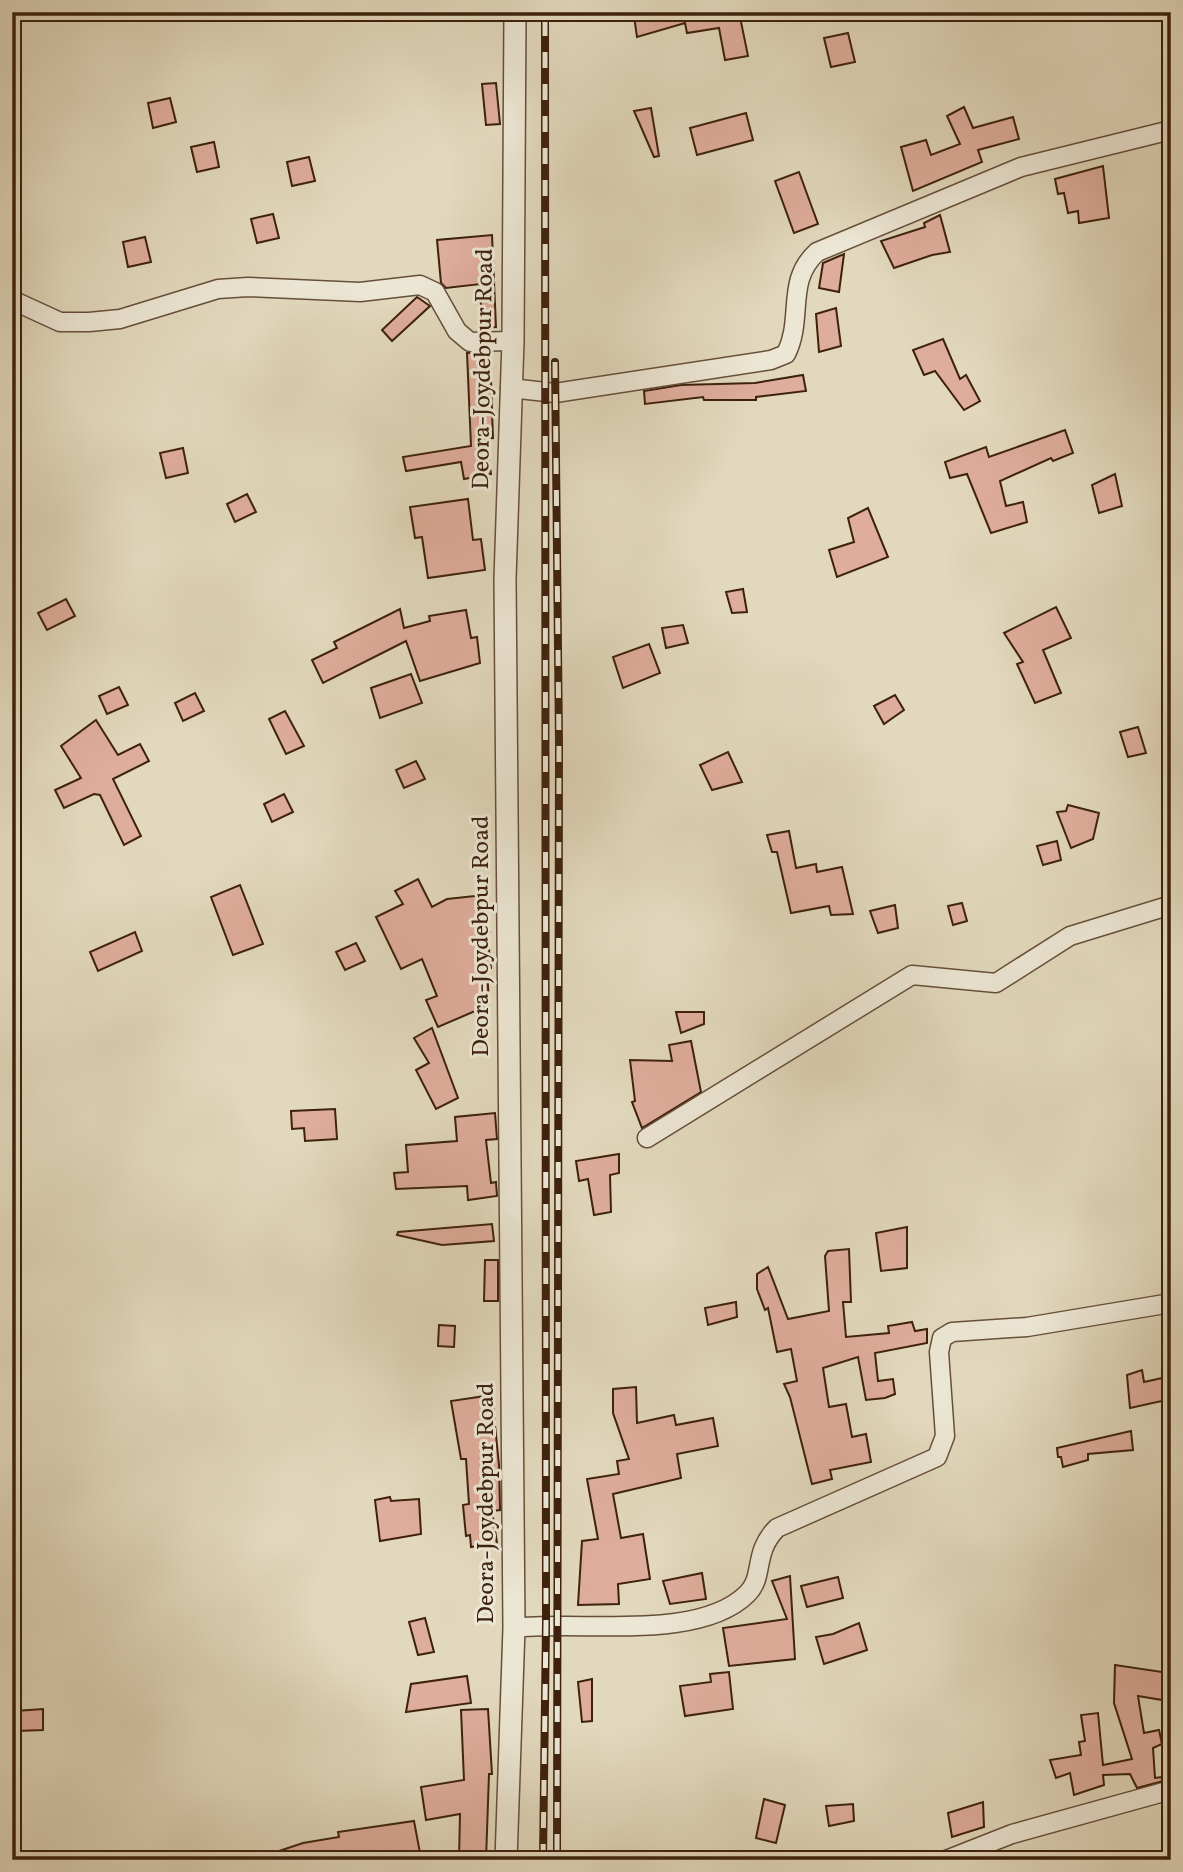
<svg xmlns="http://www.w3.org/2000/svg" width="1183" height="1872" font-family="Vollkorn,serif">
<rect width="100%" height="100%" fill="#e2d8bd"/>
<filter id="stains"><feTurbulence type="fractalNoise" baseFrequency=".00286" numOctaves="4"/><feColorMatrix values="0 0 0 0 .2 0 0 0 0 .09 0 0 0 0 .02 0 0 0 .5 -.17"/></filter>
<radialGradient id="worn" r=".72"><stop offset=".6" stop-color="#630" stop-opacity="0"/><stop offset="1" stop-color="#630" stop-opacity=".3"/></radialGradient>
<!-- building -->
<g fill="#dfad9c" stroke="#3d210d" stroke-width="2">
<path d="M664,12H739L748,56L725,60L719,28L687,33L685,23L637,37L634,16Z"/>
<path d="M848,33L855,62L831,67L824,38Z"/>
<path d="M496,83L500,124L486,125L482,84Z"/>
<path d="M170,98L176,122L153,128L148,103Z"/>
<path d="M964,107L973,128L1013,117L1019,139L978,150L982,162L913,191L901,147L926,140L931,155L960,144L947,116Z"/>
<path d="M651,108L659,156L654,157L634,111Z"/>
<path d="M746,113L753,140L697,155L690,128Z"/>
<path d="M214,142L219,167L197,172L191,147Z"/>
<path d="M309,157L315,181L292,186L287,162Z"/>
<path d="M1103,166L1109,218L1079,223L1078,211L1068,213L1064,193L1058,194L1055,179Z"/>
<path d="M799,172L818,224L794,233L775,181Z"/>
<path d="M273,214L279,238L257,243L251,219Z"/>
<path d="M940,215L950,252L932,255L894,268L881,241L925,227L924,223Z"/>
<path d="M492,235L496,327L482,328L480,284L446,288L441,283L437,240Z"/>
<path d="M145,237L151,262L128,267L123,242Z"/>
<path d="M844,254L839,292L819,288L823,263Z"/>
<path d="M417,297L430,306L392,341L382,330Z"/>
<path d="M836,308L841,346L819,352L816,314Z"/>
<path d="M943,339L960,379L966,375L980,401L964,410L935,371L924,375L913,350Z"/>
<path d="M467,353H490L493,438L485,439L491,474L464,479L461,462L406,471L403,457L471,446Z"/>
<path d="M803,375L806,391L756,397V400H704L703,397L645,404L644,391L681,385L755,383Z"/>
<path d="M1065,430L1073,453L1053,461L1051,458L1000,481L1006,506L1023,502L1027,522L991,533L967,474L950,478L945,462L986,447L989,457Z"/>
<path d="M183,448L188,473L166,478L160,453Z"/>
<path d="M1115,474L1122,506L1099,513L1092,485Z"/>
<path d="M247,494L256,512L235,522L227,504Z"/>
<path d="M468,499L473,540L481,539L485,570L428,578L422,537L415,538L410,507Z"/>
<path d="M868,508L888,557L837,577L829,550L854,542L848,518Z"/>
<path d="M743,589L747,612L732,613L726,592Z"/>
<path d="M66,599L75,616L47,630L38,613Z"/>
<path d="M1056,607L1071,638L1043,650L1061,693L1035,703L1017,664L1023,662L1004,633Z"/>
<path d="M400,609L404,628L430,621L429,616L466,610L471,638L477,637L480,663L420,681L406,641L323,683L312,660L337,648L334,642Z"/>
<path d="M683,625L688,643L666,648L662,628Z"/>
<path d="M649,644L660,673L623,688L613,657Z"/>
<path d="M411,674L422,703L380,718L371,688Z"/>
<path d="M119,687L128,705L107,714L99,696Z"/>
<path d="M195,693L204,711L183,721L175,703Z"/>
<path d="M895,695L904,710L884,724L874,706Z"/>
<path d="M285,711L304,746L286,754L269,719Z"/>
<path d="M96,720L118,755L140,744L149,761L113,779L141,836L124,845L100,795L94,794L64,808L55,790L81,778L61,746Z"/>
<path d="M1138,727L1146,753L1128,757L1120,732Z"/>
<path d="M728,752L742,782L712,790L700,765Z"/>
<path d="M416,761L425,779L404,788L396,770Z"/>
<path d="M284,794L293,812L272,822L264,804Z"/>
<path d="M1068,805L1099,813L1093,839L1071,848L1057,812L1066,811Z"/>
<path d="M789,831L796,868L816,864L817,872L842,867L853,914L831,915L829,906L791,913L777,852H772L767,835Z"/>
<path d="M1057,841L1061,860L1043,865L1037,846Z"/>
<path d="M418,879L432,907L447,899L484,895L486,922L490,932H487L491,968H487L489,1005L438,1027L426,1000L437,996L422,959L401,969L376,917L403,904L395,891Z"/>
<path d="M240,885L263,944L233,955L211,897Z"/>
<path d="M962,903L967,921L953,925L948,906Z"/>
<path d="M895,905L898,928L878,933L870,911Z"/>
<path d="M135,932L142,951L98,971L90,952Z"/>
<path d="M356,943L365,961L345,970L336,952Z"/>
<path d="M676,1012H704V1024L681,1033Z"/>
<path d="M432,1028L458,1098L436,1109L416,1070L429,1063L414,1038Z"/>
<path d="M691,1041L701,1092L642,1128L632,1102L635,1101L630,1060L672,1061L669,1045Z"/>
<path d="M335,1109L337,1139L305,1141L304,1128L292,1129L291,1111Z"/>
<path d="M495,1113L497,1139L486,1140L491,1183L496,1182L497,1196L468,1200L467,1186L396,1189L394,1173L408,1172L406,1145L457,1141L455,1117Z"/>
<path d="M619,1154V1173L610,1175L611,1212L594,1215L588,1179L579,1181L576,1161Z"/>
<path d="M492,1224L494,1241L442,1245L397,1235L398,1232Z"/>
<path d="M907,1227V1268L881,1271L876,1233Z"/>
<path d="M849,1249L851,1302H843L846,1337L889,1333L888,1326L912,1322L915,1331L927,1329V1343L875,1353L878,1381L893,1379L895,1394L885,1398L866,1400L858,1357L823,1368L829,1407L846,1404L852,1437L866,1434L871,1462L830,1470L832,1479L812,1484L790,1397L784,1384L797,1381L791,1349L777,1352L768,1308L765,1310L757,1289V1274L768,1267L788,1319L829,1311L825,1256L828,1251Z"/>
<path d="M485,1260H498V1301H484Z"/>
<path d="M736,1302L737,1317L708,1325L705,1308Z"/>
<path d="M439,1325L455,1326L454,1347L438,1346Z"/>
<path d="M1142,1370L1144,1382L1171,1376V1399L1130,1408L1127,1375Z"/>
<path d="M636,1387L637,1423L674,1415L676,1425L713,1418L718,1446L677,1454L681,1478L613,1494L621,1538L643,1534L650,1579L618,1584L619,1604L578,1605L582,1541L598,1539L587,1479L619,1474L617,1461L629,1459L613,1413V1389Z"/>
<path d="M492,1395L499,1465L500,1510L492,1511L497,1543L471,1547L470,1535L466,1536L463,1505L469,1504L466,1459H461L451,1401Z"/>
<path d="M1131,1431L1133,1450L1088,1454V1460L1063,1467L1061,1457H1058L1057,1448Z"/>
<path d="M390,1497L391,1501L419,1499L421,1534L380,1541L375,1500Z"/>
<path d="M702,1573L706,1599L670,1604L663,1581Z"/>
<path d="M790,1576L795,1659L729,1666L723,1628L787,1619L772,1581Z"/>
<path d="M838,1577L843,1598L807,1607L801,1586Z"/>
<path d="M425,1618L434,1652L418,1655L409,1622Z"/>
<path d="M859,1623L867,1650L824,1664L816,1637L833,1634Z"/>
<path d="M1115,1665L1169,1673L1168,1701L1138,1696L1144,1733L1159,1730L1162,1744L1153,1748L1155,1778L1171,1776V1779L1137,1788L1130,1774L1103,1775L1104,1785L1074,1795L1070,1773L1056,1778L1050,1760L1081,1755L1079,1742L1085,1741L1081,1715L1098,1713L1103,1765L1132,1759L1114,1703Z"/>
<path d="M729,1672L733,1709L685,1716L680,1686L711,1682L710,1674Z"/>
<path d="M467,1676L471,1703L406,1712L411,1684Z"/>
<path d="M592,1679V1721L582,1722L578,1682Z"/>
<path d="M43,1709V1730L15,1731V1711Z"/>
<path d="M488,1709L492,1774H489L486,1860H459L460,1814L426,1820L421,1787L464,1780L461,1710Z"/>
<path d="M764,1799L785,1805L776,1843L756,1838Z"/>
<path d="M983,1802L984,1827L952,1837L948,1813Z"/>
<path d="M853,1804L854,1821L829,1826L826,1806Z"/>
<path d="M414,1821L420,1853L369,1860H261V1857L303,1843L339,1837L338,1832Z"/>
</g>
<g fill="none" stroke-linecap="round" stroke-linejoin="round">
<!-- minor casing -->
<g stroke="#664f39" stroke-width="21">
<g id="minor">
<path d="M12,300L60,322H89L120,319L218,289L248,287L360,292L420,285L435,292L457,331L470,342L513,341"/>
<path d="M510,388L555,393L771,360L786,354C804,318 785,281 817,252L1021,167L1171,130"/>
<path d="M647,1138L912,975L996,983L1070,936L1171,905"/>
<path d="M514,1628C580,1620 698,1642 747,1594C765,1577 752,1553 777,1528L937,1457L945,1436L939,1352L942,1338L952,1332L1027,1327L1171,1303"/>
<path d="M946,1860L1012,1834L1171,1790"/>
</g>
</g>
<!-- tertiary casing -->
<g stroke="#664f39" stroke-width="24">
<path id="tertiary" d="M506,1860L514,1628L505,579L513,341L515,12"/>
</g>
<!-- minor -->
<use href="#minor" stroke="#ece6d4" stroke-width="18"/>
<!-- tertiary -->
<use href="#tertiary" stroke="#ece6d4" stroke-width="21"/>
<!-- rail casing -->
<g stroke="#3d210d" stroke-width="8">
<g id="rail">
<path d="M555,362L559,744L557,1860"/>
<path d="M543,1860L546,1624L545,12"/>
</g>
</g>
<!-- rail -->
<use href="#rail" stroke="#ece6d4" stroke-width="5" stroke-dasharray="16" stroke-linecap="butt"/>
</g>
<g text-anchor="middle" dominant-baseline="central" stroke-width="6" stroke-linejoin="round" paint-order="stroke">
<!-- street labels -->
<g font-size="24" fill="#3d210d" stroke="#ece6d4">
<text transform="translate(484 369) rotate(-89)">Deora-Joydebpur Road</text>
<text transform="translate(482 936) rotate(-90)">Deora-Joydebpur Road</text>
<text transform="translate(487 1503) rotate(-90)">Deora-Joydebpur Road</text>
</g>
</g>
<!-- margin -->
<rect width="1183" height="1872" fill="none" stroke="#e2d8bd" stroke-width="42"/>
<rect x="14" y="14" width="1155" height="1844" fill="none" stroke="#3d210d" stroke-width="3.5"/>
<rect x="21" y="21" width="1141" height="1830" fill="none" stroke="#3d210d" stroke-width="2"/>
<rect width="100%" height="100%" filter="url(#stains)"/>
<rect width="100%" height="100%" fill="url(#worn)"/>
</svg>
